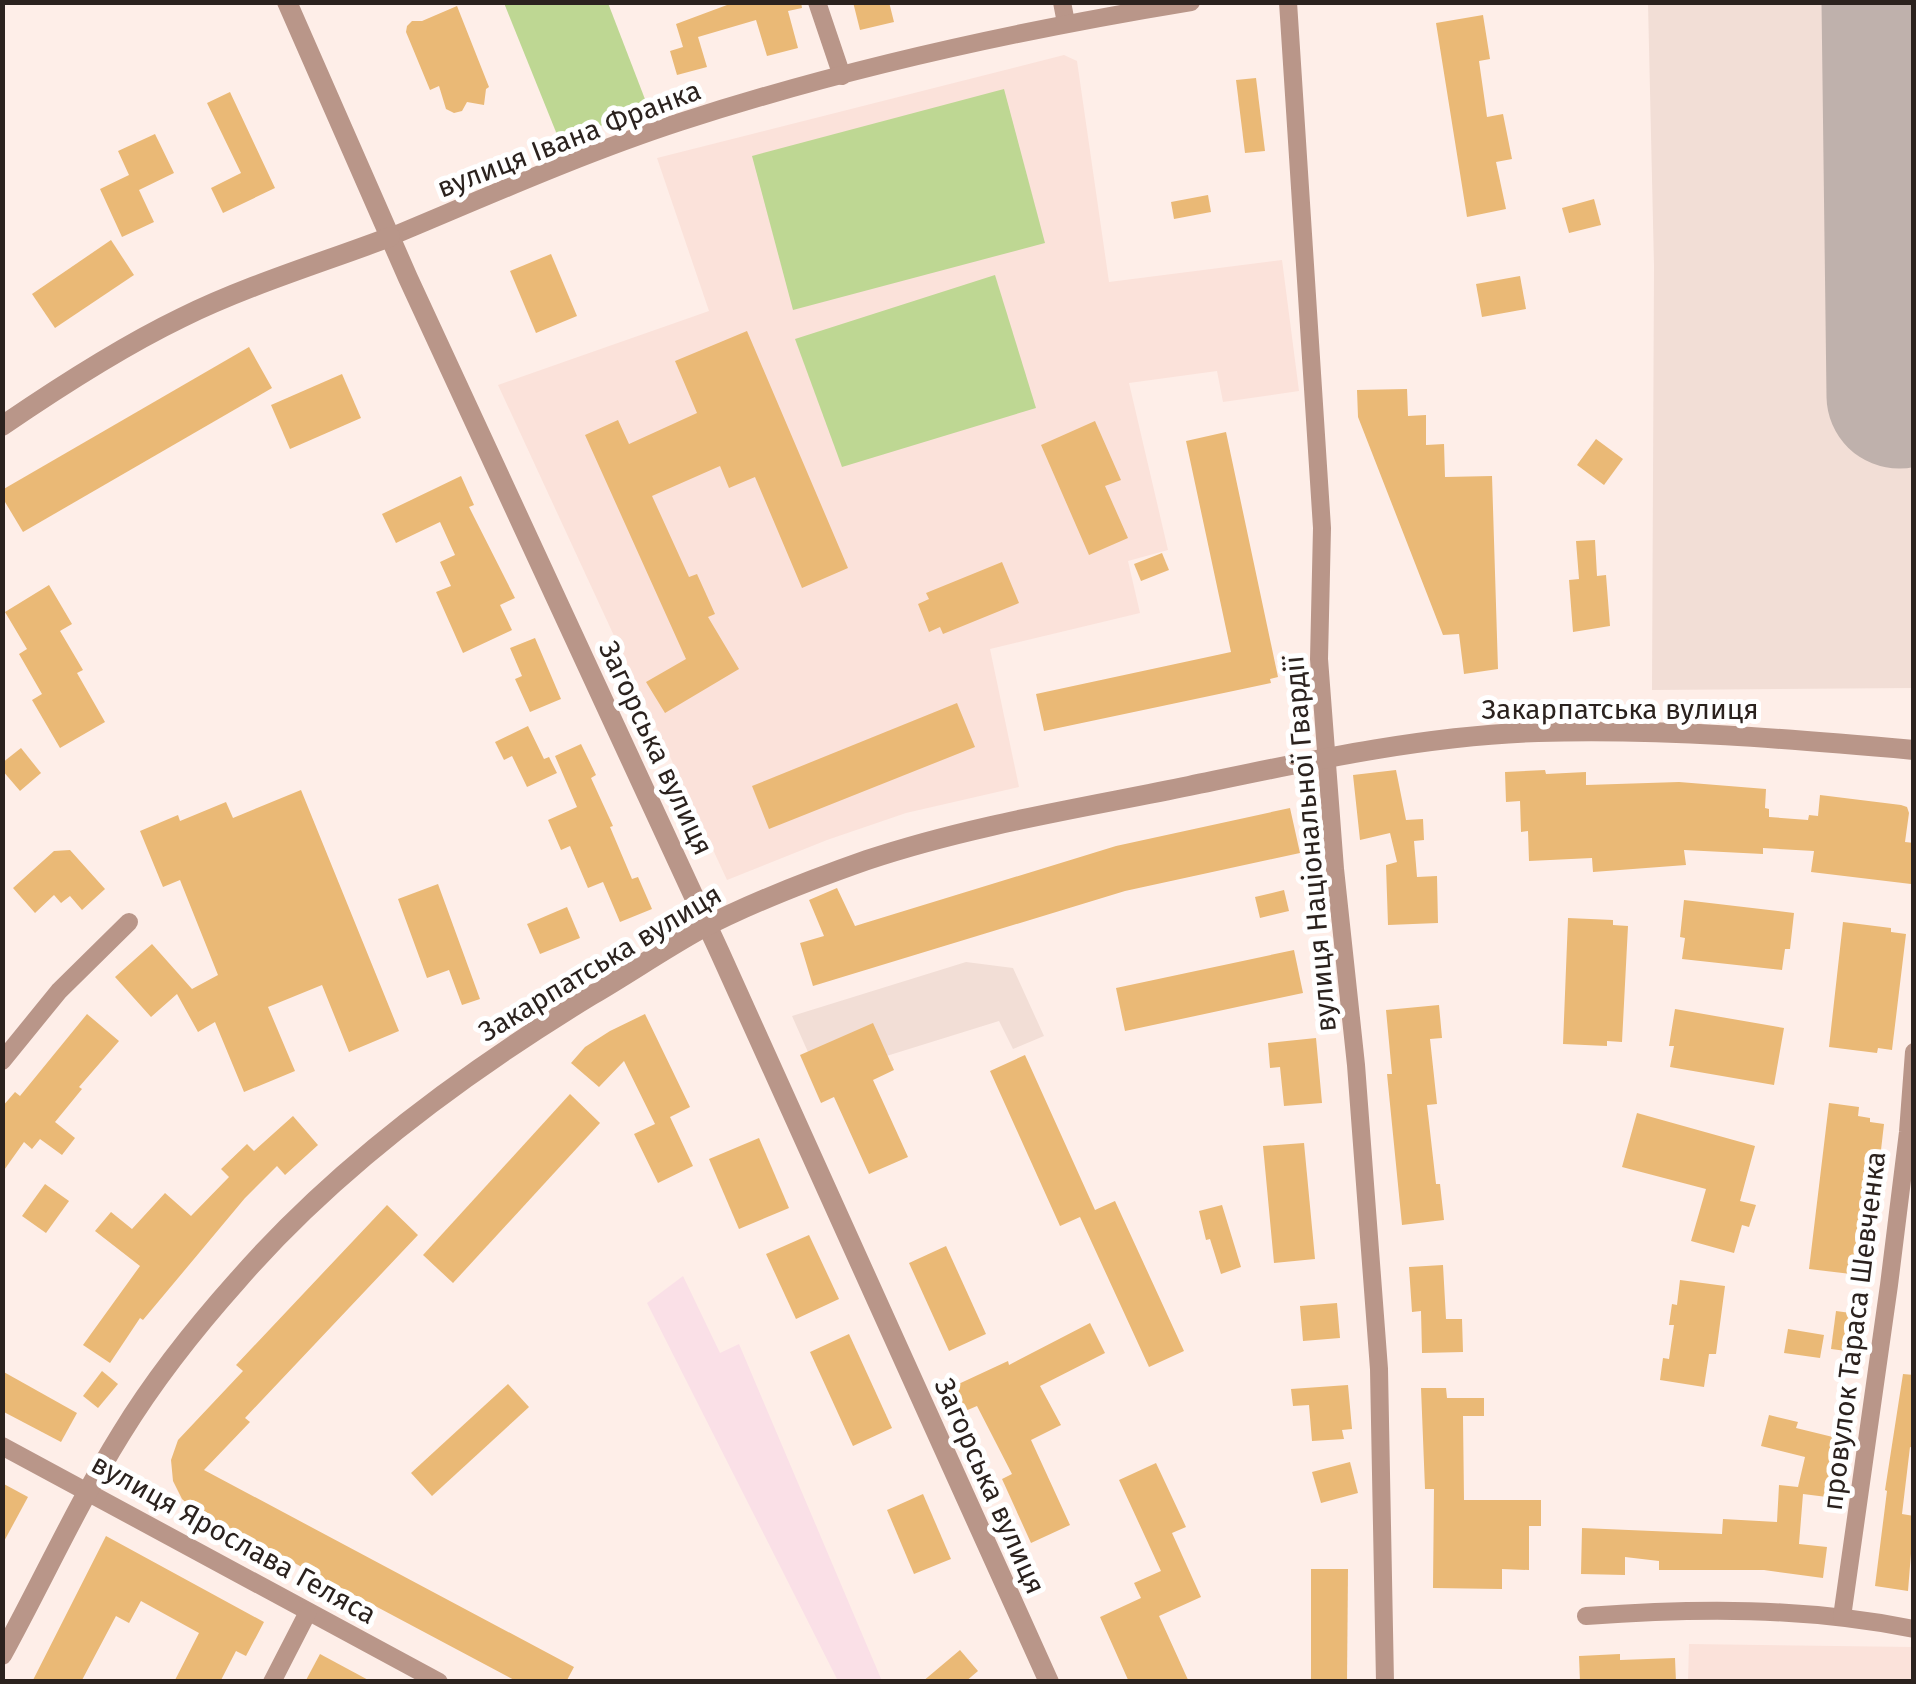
<svg xmlns="http://www.w3.org/2000/svg" width="1916" height="1684" font-family="'Fira Sans',sans-serif">
<rect width="100%" height="100%" fill="#feeee8"/>
<!-- built -->
<g fill="#f2ded6">
<path d="M1648,3H1913V688L1652,690L1654,266Z"/>
<path d="M966,962L1013,968L1044,1036L1013,1049L999,1021L819,1077L792,1016Z"/>
</g>
<!-- industrial -->
<path fill="#fae0e7" d="M683,1276L720,1353L739,1344L882,1681H838L647,1303Z"/>
<!-- education -->
<g fill="#fbe2da">
<path d="M1064,55L1077,61L1109,282L1282,260L1299,391L1223,402L1217,371L1129,383L1168,550L1128,561L1140,613L990,649L1019,787L906,813L827,840L727,880L498,385L709,311L657,158Z"/>
<path d="M1689,1644L1913,1647V1681H1688Z"/>
</g>
<!-- green -->
<g fill="#bed793">
<path d="M504,3H608L648,107L560,142Z"/>
<path d="M1004,89L1045,243L793,310L752,156Z"/>
<path d="M995,275L1036,408L842,467L795,339Z"/>
</g>
<g fill="none" stroke-linecap="round" stroke-linejoin="round">
<!-- runway -->
<path stroke="#bfb1ac" stroke-width="145" d="M1894,2L1899,396"/>
</g>
<!-- building -->
<g fill="#eab976">
<path d="M735,2H801L802,8L788,11L798,48L767,56L756,20L698,37L707,67L677,75L670,51L683,47L676,24Z"/>
<path d="M853,2H889L894,22L860,30Z"/>
<path d="M457,6L489,87L486,89L484,105L467,102L462,111L454,113L446,109L439,86L430,90L406,32L407,26L412,21H422Z"/>
<path d="M1483,15L1490,59L1479,61L1487,117L1503,114L1512,159L1496,162L1506,209L1467,217L1436,23Z"/>
<path d="M1256,78L1265,151L1245,153L1236,80Z"/>
<path d="M230,92L275,188L223,213L211,188L241,173L207,103Z"/>
<path d="M155,134L174,173L139,190L154,222L122,237L100,189L129,175L118,151Z"/>
<path d="M1208,195L1211,212L1174,219L1171,202Z"/>
<path d="M1594,199L1601,225L1569,233L1562,208Z"/>
<path d="M111,240L134,275L55,328L32,294Z"/>
<path d="M551,254L577,316L536,333L510,271Z"/>
<path d="M1520,276L1526,309L1482,317L1476,284Z"/>
<path d="M747,331L848,568L802,588L755,477L729,488L720,466L652,496L689,577L697,574L715,614L708,617L739,669L665,713L646,682L686,659L585,435L618,420L629,444L697,413L675,361Z"/>
<path d="M249,347L272,388L23,532L2,497V490Z"/>
<path d="M342,374L361,418L290,449L271,405Z"/>
<path d="M1407,389L1408,416L1426,415V445L1444,444L1445,477L1492,476L1498,669L1464,674L1459,634L1443,635L1358,417L1357,390Z"/>
<path d="M1095,421L1121,480L1105,486L1128,538L1089,555L1041,445Z"/>
<path d="M1226,432L1278,677L1270,679L1271,683L1044,731L1036,694L1231,652L1186,441Z"/>
<path d="M1596,439L1623,459L1604,485L1577,465Z"/>
<path d="M461,476L474,505L469,507L515,598L500,605L512,630L463,653L436,592L451,586L440,562L455,555L440,522L396,543L382,514Z"/>
<path d="M1595,540L1597,576L1606,575L1610,626L1573,632L1569,580L1579,579L1576,541Z"/>
<path d="M1162,553L1169,570L1141,581L1134,564Z"/>
<path d="M1002,562L1019,603L943,634L940,627L929,632L918,604L929,599L926,593Z"/>
<path d="M49,585L72,624L60,631L83,670L77,673L105,722L60,748L32,700L42,694L19,654L27,649L5,612Z"/>
<path d="M535,638L561,699L530,712L515,679L522,676L510,648Z"/>
<path d="M957,703L975,747L769,829L752,786Z"/>
<path d="M528,726L544,759L549,757L557,773L527,787L512,756L504,760L495,742Z"/>
<path d="M581,744L596,775L591,778L613,826L610,827L632,879L638,877L652,909L620,922L603,882L588,888L570,846L561,850L548,820L577,807L555,756Z"/>
<path d="M21,748L41,773L20,791L2,770V763Z"/>
<path d="M1396,770L1406,820L1423,819L1424,840L1414,841L1417,877L1437,876L1438,923L1388,925L1386,865L1397,862L1390,833L1360,840L1353,775Z"/>
<path d="M1545,770L1546,774L1586,772V785L1679,782L1766,789L1765,808L1769,809V817L1808,820L1809,815L1818,816L1820,795L1901,805L1907,807L1909,813L1905,842L1914,843L1911,884L1811,872L1814,851L1763,848V854L1684,850L1686,865L1593,872L1592,858L1529,861L1528,831L1521,832L1520,801L1506,802L1505,772Z"/>
<path d="M301,790L399,1031L349,1052L322,985L268,1007L295,1071L244,1092L215,1022L198,1032L177,994L151,1017L115,977L152,944L192,989L218,975L180,880L163,887L140,831L178,815L180,821L226,802L233,818Z"/>
<path d="M1290,808L1300,853L1125,891L813,986L800,943L824,936L809,900L837,888L855,926L1116,846Z"/>
<path d="M70,850L105,889L82,910L70,896L61,903L54,895L35,913L13,888L54,851Z"/>
<path d="M438,884L480,999L462,1005L449,970L427,978L398,899Z"/>
<path d="M1284,890L1289,911L1260,918L1255,897Z"/>
<path d="M1684,900L1794,913L1790,949H1785L1782,970L1682,959L1685,938L1680,937Z"/>
<path d="M567,907L580,938L540,954L527,924Z"/>
<path d="M1568,918L1613,920V925L1628,926L1622,1042L1607,1041V1046L1563,1044Z"/>
<path d="M1843,922L1891,928V932L1906,934L1892,1050L1878,1048L1877,1053L1829,1047Z"/>
<path d="M1294,950L1303,993L1125,1031L1116,988Z"/>
<path d="M1439,1005L1442,1038L1430,1039L1437,1104L1427,1105L1436,1184H1440L1444,1220L1402,1225L1387,1074H1392L1386,1010Z"/>
<path d="M1675,1009L1784,1028L1774,1085L1670,1067L1674,1046H1669Z"/>
<path d="M87,1014L119,1041L79,1087L82,1089L55,1122L75,1138L62,1155L40,1139L32,1149L24,1142L2,1173V1107L15,1092L20,1096Z"/>
<path d="M645,1014L690,1107L670,1117L693,1166L658,1183L634,1134L655,1124L624,1061L599,1087L571,1063L585,1047L610,1031Z"/>
<path d="M873,1023L894,1070L873,1080L908,1157L869,1174L834,1097L821,1103L800,1055Z"/>
<path d="M1316,1038L1322,1103L1284,1106L1280,1067L1270,1068L1268,1043Z"/>
<path d="M1025,1055L1095,1210L1115,1201L1184,1351L1149,1367L1080,1217L1060,1226L990,1071Z"/>
<path d="M570,1094L600,1123L453,1283L423,1255Z"/>
<path d="M1829,1103L1859,1107L1858,1116L1870,1118V1122L1884,1124L1867,1271L1852,1269L1851,1274L1809,1269Z"/>
<path d="M1637,1113L1755,1146L1740,1201L1756,1205L1749,1227L1742,1225L1734,1253L1691,1241L1706,1189L1622,1167Z"/>
<path d="M293,1116L318,1145L285,1175L277,1166L245,1198L143,1320L140,1318L110,1363L83,1345L140,1266L95,1231L111,1212L132,1229L165,1193L191,1216L229,1177L221,1169L247,1144L254,1151Z"/>
<path d="M759,1138L789,1208L739,1229L709,1159Z"/>
<path d="M1304,1143L1315,1259L1274,1263L1263,1146Z"/>
<path d="M45,1184L69,1201L46,1233L22,1216Z"/>
<path d="M387,1205L418,1235L245,1418L250,1422L204,1470L574,1667L566,1682H518L193,1509L182,1499L173,1481L171,1460L178,1440L243,1371L236,1365Z"/>
<path d="M1222,1205L1241,1267L1221,1274L1210,1239L1206,1240L1199,1211Z"/>
<path d="M809,1235L839,1299L796,1319L766,1254Z"/>
<path d="M946,1246L986,1334L949,1351L909,1263Z"/>
<path d="M1443,1265L1446,1319H1462L1463,1352L1422,1353L1421,1311L1412,1312L1409,1267Z"/>
<path d="M1680,1280L1725,1286L1716,1354H1709L1704,1387L1660,1380L1663,1358L1669,1359L1674,1325H1669L1672,1304L1677,1305Z"/>
<path d="M1337,1303L1340,1338L1303,1341L1300,1306Z"/>
<path d="M1836,1311L1858,1314L1854,1352L1831,1349Z"/>
<path d="M1090,1323L1105,1353L1040,1386L1061,1425L1031,1440L1070,1525L1031,1543L1002,1479L1012,1474L977,1406L963,1412L952,1387L1008,1361L1009,1365Z"/>
<path d="M1788,1329L1824,1335L1820,1358L1784,1353Z"/>
<path d="M849,1334L892,1428L853,1446L810,1352Z"/>
<path d="M2,1371L77,1413L61,1442L2,1411Z"/>
<path d="M102,1371L118,1384L98,1408L83,1396Z"/>
<path d="M1903,1374L1914,1375V1448L1910,1447L1902,1514L1914,1516L1908,1591L1875,1586L1887,1491L1885,1490Z"/>
<path d="M508,1384L529,1407L432,1496L411,1473Z"/>
<path d="M1348,1385L1352,1429L1342,1430L1344,1439L1312,1441L1309,1405L1293,1406L1291,1389Z"/>
<path d="M1421,1388H1446L1447,1398H1484V1416H1463L1464,1500H1541V1526H1529V1570L1502,1569V1589L1433,1588L1434,1489H1425Z"/>
<path d="M1769,1415L1798,1422L1796,1428L1841,1439L1827,1497L1803,1494L1799,1544L1827,1547L1823,1578L1764,1570H1659V1561L1625,1557V1575L1581,1574L1582,1528L1722,1534L1723,1519L1777,1522L1779,1485L1798,1487L1805,1457L1761,1446Z"/>
<path d="M1350,1462L1358,1493L1321,1503L1312,1472Z"/>
<path d="M1156,1463L1186,1527L1172,1533L1201,1597L1159,1616L1189,1682H1129L1100,1617L1141,1598L1134,1583L1161,1571L1119,1480Z"/>
<path d="M2,1483L28,1497L2,1545Z"/>
<path d="M923,1494L951,1559L914,1574L887,1510Z"/>
<path d="M106,1536L264,1622L246,1656L236,1651L220,1682H174L199,1633L141,1601L129,1623L116,1616L81,1682H32Z"/>
<path d="M1311,1569H1348L1347,1682H1311Z"/>
<path d="M960,1650L978,1671L965,1682H922Z"/>
<path d="M320,1654L372,1682H305Z"/>
<path d="M1620,1654V1660L1675,1658L1676,1682H1580L1579,1656Z"/>
</g>
<g fill="none" stroke-linecap="round" stroke-linejoin="round">
<!-- minor -->
<g stroke="#b99689" stroke-width="18">
<path d="M817,2L842,76"/>
<path d="M1062,2L1066,23"/>
<path d="M1288,2L1322,528L1319,659L1335,869L1356,1065L1379,1369L1385,1682"/>
<path d="M390,237C486,197 582,154 680,122C846,68 1020,30 1191,2"/>
<path d="M2,1061L59,991L129,922"/>
<path d="M2,1446L439,1682"/>
<path d="M1586,1616C1697,1608 1804,1607 1914,1629"/>
<path d="M1842,1617L1889,1285L1908,1132L1914,1052"/>
<path d="M272,1682L308,1612"/>
</g>
<!-- tertiary -->
<g stroke="#b99689" stroke-width="20">
<path d="M287,2L408,278L720,953L1049,1682"/>
<path d="M2,426C59,387 119,348 181,318C248,285 321,263 390,237"/>
<path d="M2,1655C42,1582 77,1505 121,1434C154,1380 196,1327 238,1280C337,1166 464,1073 592,995C628,974 663,950 699,930C752,902 810,880 867,860C972,825 1082,808 1189,786C1304,762 1420,736 1538,732C1663,728 1789,739 1914,750"/>
</g>
</g>
<g text-anchor="middle" dominant-baseline="central" stroke-width="10" stroke-linejoin="round" paint-order="stroke">
<!-- street labels -->
<g font-size="28" fill="#2b221e" stroke="#fff">
<text transform="translate(569 139) rotate(-21)">вулиця Івана Франка</text>
<text x="1620" y="709">Закарпатська вулиця</text>
<text transform="translate(656 748) rotate(65)">Загорська вулиця</text>
<text transform="translate(1310 844) rotate(-95)">вулиця Національної Гвардії</text>
<text transform="translate(600 963) rotate(-31)">Закарпатська вулиця</text>
<text transform="translate(1854 1331) rotate(-83)">провулок Тараса Шевченка</text>
<text transform="translate(990 1486) rotate(66)">Загорська вулиця</text>
<text transform="translate(234 1539) rotate(29)">вулиця Ярослава Геляса</text>
</g>
</g>
<!-- border -->
<rect width="1916" height="1684" fill="none" stroke="#2b221e" stroke-width="10"/>
</svg>
